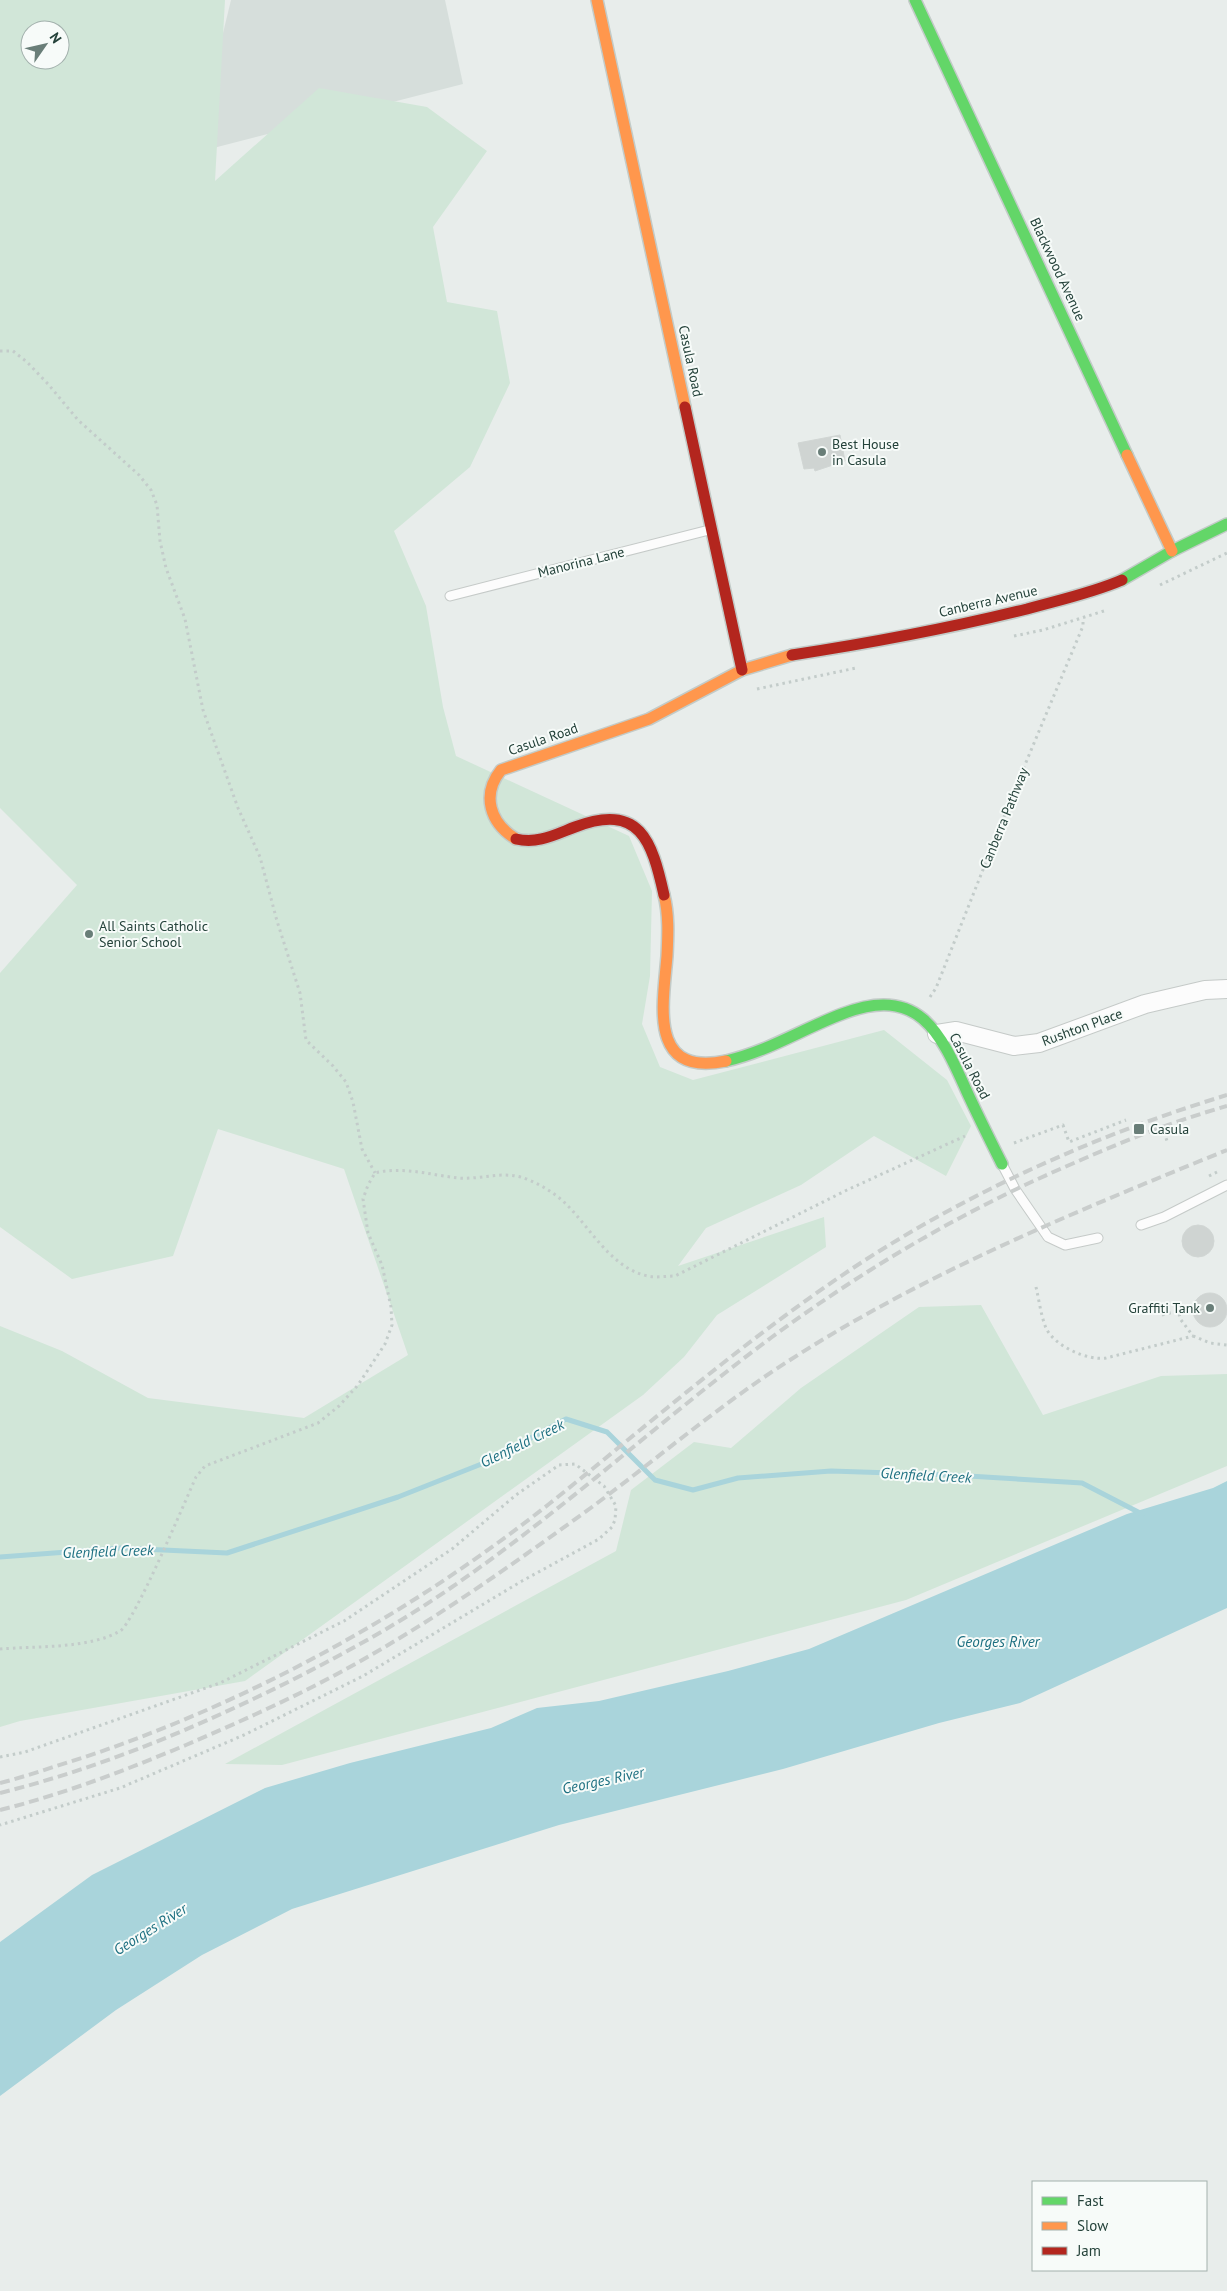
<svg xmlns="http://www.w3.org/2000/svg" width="1227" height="2291" font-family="'PT Sans',sans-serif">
<rect width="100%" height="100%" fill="#e8edeb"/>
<!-- built -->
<path fill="#d6dedb" d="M231,0H445L463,84L194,153Z"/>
<!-- green -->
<g fill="#d1e6d8" fill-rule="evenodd">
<path d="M0,0H225L215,181L319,88L427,107L487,151L433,227L447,302L497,311L510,383L470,467L394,531L426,606L443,707L456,756L629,836L652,891L650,976L642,1024L660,1067L693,1080L884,1030L947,1080L971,1126L946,1176L874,1136L801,1185L706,1228L678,1266L824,1217L826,1247L717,1315L684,1357L643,1395L245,1681L20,1721L0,1727V1326L62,1351L148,1398L304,1418L408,1355L344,1169L218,1129L173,1256L72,1279L0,1227V973L77,885L0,808ZM30,30H60V60H30Z"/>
<path d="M981,1305L1043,1415L1161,1376L1227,1374V1466L906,1600L282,1765L225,1764L616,1551L631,1490L694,1442L731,1448L801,1388L919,1307Z"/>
</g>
<!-- water -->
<path fill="#a9d4db" d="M1227,1481V1608L1020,1703L939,1723L783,1769L559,1825L292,1909L202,1955L116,2010L0,2096V1942L92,1875L265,1788L350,1763L491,1728L537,1708L599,1701L728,1671L809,1649L1127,1514L1213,1488Z"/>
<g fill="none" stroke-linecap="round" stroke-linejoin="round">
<!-- stream -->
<path stroke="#a9d4db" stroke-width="5" d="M0,1557L121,1548L227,1553L398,1497L484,1463L566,1419L607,1432L655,1480L693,1490L738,1478L831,1471L952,1475L1082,1483L1142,1514"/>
</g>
<!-- building -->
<g fill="#cfd4d2" stroke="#d1d6d4">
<path d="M840,435L845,461L815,471L814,468L804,469L798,443Z"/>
<circle cx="1198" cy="1241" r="16"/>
<circle cx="1210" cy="1310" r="17"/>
</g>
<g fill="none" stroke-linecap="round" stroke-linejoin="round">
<!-- lane casing -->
<g stroke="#c5cac8" stroke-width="11">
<g id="lane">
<path d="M450,596L709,530"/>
<path d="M1002,1164L1015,1189L1048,1237L1065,1245L1098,1238"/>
<path d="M1141,1225L1164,1217L1227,1185"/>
</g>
</g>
<!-- street casing -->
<g stroke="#c5cac8" stroke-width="20">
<path id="street" d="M937,1034L956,1031L1014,1046L1039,1043L1145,1004L1205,990L1227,989"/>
</g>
<!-- fast casing -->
<g stroke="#c3cbc8" stroke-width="14">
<g id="fast">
<path d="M915,0L1127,455"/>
<path d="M1122,580L1172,551L1227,524"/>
<path d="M726,1061C769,1051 802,1029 842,1014C918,984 940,1031 967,1092C978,1116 990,1140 1002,1164"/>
</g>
</g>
<!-- slow casing -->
<g stroke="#c3cbc8" stroke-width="14">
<g id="slow">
<path d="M597,0L685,407"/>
<path d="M1127,455L1172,551"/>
<path d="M516,839C490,823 481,795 501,770L649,719L742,670L792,655"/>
<path d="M664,895C669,915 668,935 667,956C663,1005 648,1077 726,1061"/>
</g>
</g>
<!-- jam casing -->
<g stroke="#c3cbc8" stroke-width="14">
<g id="jam">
<path d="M685,407L742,670"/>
<path d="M792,655C871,643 950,628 1027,609C1059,600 1092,593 1122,580"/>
<path d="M516,839C538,844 554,835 575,827C640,802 652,841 664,895"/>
</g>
</g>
<!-- path -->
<g stroke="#c3ccca" stroke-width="3" stroke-dasharray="2.5 4" stroke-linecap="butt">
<path d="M0,351H13L27,362L48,384L78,420L139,475L151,490L157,505L160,541L166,568L185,619L203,710L238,808L260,857L277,921L300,993L306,1040L333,1066L346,1082L353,1102L362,1149L375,1173"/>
<path d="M1160,585L1227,553"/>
<path d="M1014,636L1043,630L1107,610"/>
<path d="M757,689L856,668"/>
<path d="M930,997L936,988L1019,779L1083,626V618"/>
<path d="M1164,1132L1167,1141"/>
<path d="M1014,1143L1063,1125L1069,1142L1126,1120"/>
<path d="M1209,1176L1217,1172"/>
<path d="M1036,1287C1039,1300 1041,1316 1046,1328C1054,1346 1088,1361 1106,1358L1193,1336"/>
<path d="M1162,1315L1178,1311L1181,1320L1193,1336"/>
<path d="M1193,1336L1210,1343L1227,1345"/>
<path d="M0,1649C36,1646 89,1649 120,1631C134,1623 186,1499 196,1477L205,1466L318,1423L339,1406L358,1385L385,1344L392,1325L391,1307L382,1265L368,1233L363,1199L368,1185L375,1173C402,1166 431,1175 458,1178C483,1180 504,1169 529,1180C543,1186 556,1194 567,1205C591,1229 612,1269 648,1276C656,1278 666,1276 675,1276L847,1190L965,1136"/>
<path d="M0,1757L25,1752L220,1683L344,1621L452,1549L516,1495L559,1465L575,1464L604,1486L616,1506L615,1520L612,1527L599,1539L522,1581L363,1676L244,1735L120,1788L0,1825"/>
</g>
<!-- lane -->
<use href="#lane" stroke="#fcfcfc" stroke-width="9"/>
<!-- street -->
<use href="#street" stroke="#fcfcfc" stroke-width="18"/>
<!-- fast -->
<use href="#fast" stroke="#63d668" stroke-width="11"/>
<!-- slow -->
<use href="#slow" stroke="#ff974d" stroke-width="11"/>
<!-- jam -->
<use href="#jam" stroke="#b3261e" stroke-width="11"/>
<!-- rail -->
<g stroke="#c9cdcc" stroke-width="4" stroke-dasharray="10 5" stroke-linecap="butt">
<path d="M0,1783C28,1776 55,1766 82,1758C250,1702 410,1614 549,1504C649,1424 746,1339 853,1268C968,1192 1096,1135 1227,1095"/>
<path d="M0,1793C104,1767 203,1725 298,1677C351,1650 403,1621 452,1587C564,1510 663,1418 772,1337C866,1268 966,1209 1074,1163C1124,1141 1174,1121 1227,1106"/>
<path d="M0,1810C64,1794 126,1770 186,1745C244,1720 302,1694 357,1663C439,1617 516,1562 592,1507C658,1458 721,1404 790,1360C927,1272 1077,1211 1227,1150"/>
</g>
</g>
<!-- markers -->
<g fill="#697e78" stroke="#f7fbf9" stroke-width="2">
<circle cx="822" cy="452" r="5"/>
<circle cx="89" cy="934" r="5"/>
<rect x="1133" y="1123" width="12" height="12" rx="2.5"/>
<circle cx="1210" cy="1308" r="5"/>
</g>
<g text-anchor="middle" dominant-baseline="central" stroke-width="4" stroke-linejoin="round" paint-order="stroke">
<!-- street labels -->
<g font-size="14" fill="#24423a" stroke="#f7fbf9">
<text transform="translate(1058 269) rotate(65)">Blackwood Avenue</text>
<text transform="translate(691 361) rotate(78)">Casula Road</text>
<text transform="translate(581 562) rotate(-14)">Manorina Lane</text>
<text transform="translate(988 601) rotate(-13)">Canberra Avenue</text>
<text transform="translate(543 739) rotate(-19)">Casula Road</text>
<text transform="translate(1004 818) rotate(-68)">Canberra Pathway</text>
<text transform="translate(1082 1027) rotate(-20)">Rushton Place</text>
<text transform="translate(970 1066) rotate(63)">Casula Road</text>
</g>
<!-- poi labels -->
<g font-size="14" fill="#24423a" stroke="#f7fbf9" text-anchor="start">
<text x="832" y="444">Best House<tspan x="832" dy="16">in Casula</tspan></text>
<text x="99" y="926">All Saints Catholic<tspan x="99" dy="16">Senior School</tspan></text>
<text x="1150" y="1129">Casula</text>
<text x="1200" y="1308" text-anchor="end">Graffiti Tank</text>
</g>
<!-- water labels -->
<g font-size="15" font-style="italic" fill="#1c6f80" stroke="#f7fbf9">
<text transform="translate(522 1443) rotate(-26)">Glenfield Creek</text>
<text transform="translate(926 1475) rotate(3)">Glenfield Creek</text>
<text transform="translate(108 1551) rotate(-2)">Glenfield Creek</text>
<text x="998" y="1641">Georges River</text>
<text transform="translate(603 1780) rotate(-12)">Georges River</text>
<text transform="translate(150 1929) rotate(-32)">Georges River</text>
</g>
</g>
<!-- legend -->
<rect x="1032" y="2181" width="175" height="90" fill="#f7fbf9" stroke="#a3b1ad"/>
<rect x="1042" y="2197" width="25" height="8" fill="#63d668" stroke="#a3b1ad"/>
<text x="1077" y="2206" font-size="15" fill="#24423a">Fast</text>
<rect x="1042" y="2222" width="25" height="8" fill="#ff974d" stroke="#a3b1ad"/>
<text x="1077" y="2231" font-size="15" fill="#24423a">Slow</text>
<rect x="1042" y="2247" width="25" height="8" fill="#b3261e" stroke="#a3b1ad"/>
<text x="1077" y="2256" font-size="15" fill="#24423a">Jam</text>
<!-- north arrow -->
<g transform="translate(45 45) rotate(56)"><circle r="24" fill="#f7fbf9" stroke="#a3b1ad"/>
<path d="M0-4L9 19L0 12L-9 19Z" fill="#697e78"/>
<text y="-8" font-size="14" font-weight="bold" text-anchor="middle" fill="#24423a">N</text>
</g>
</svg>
